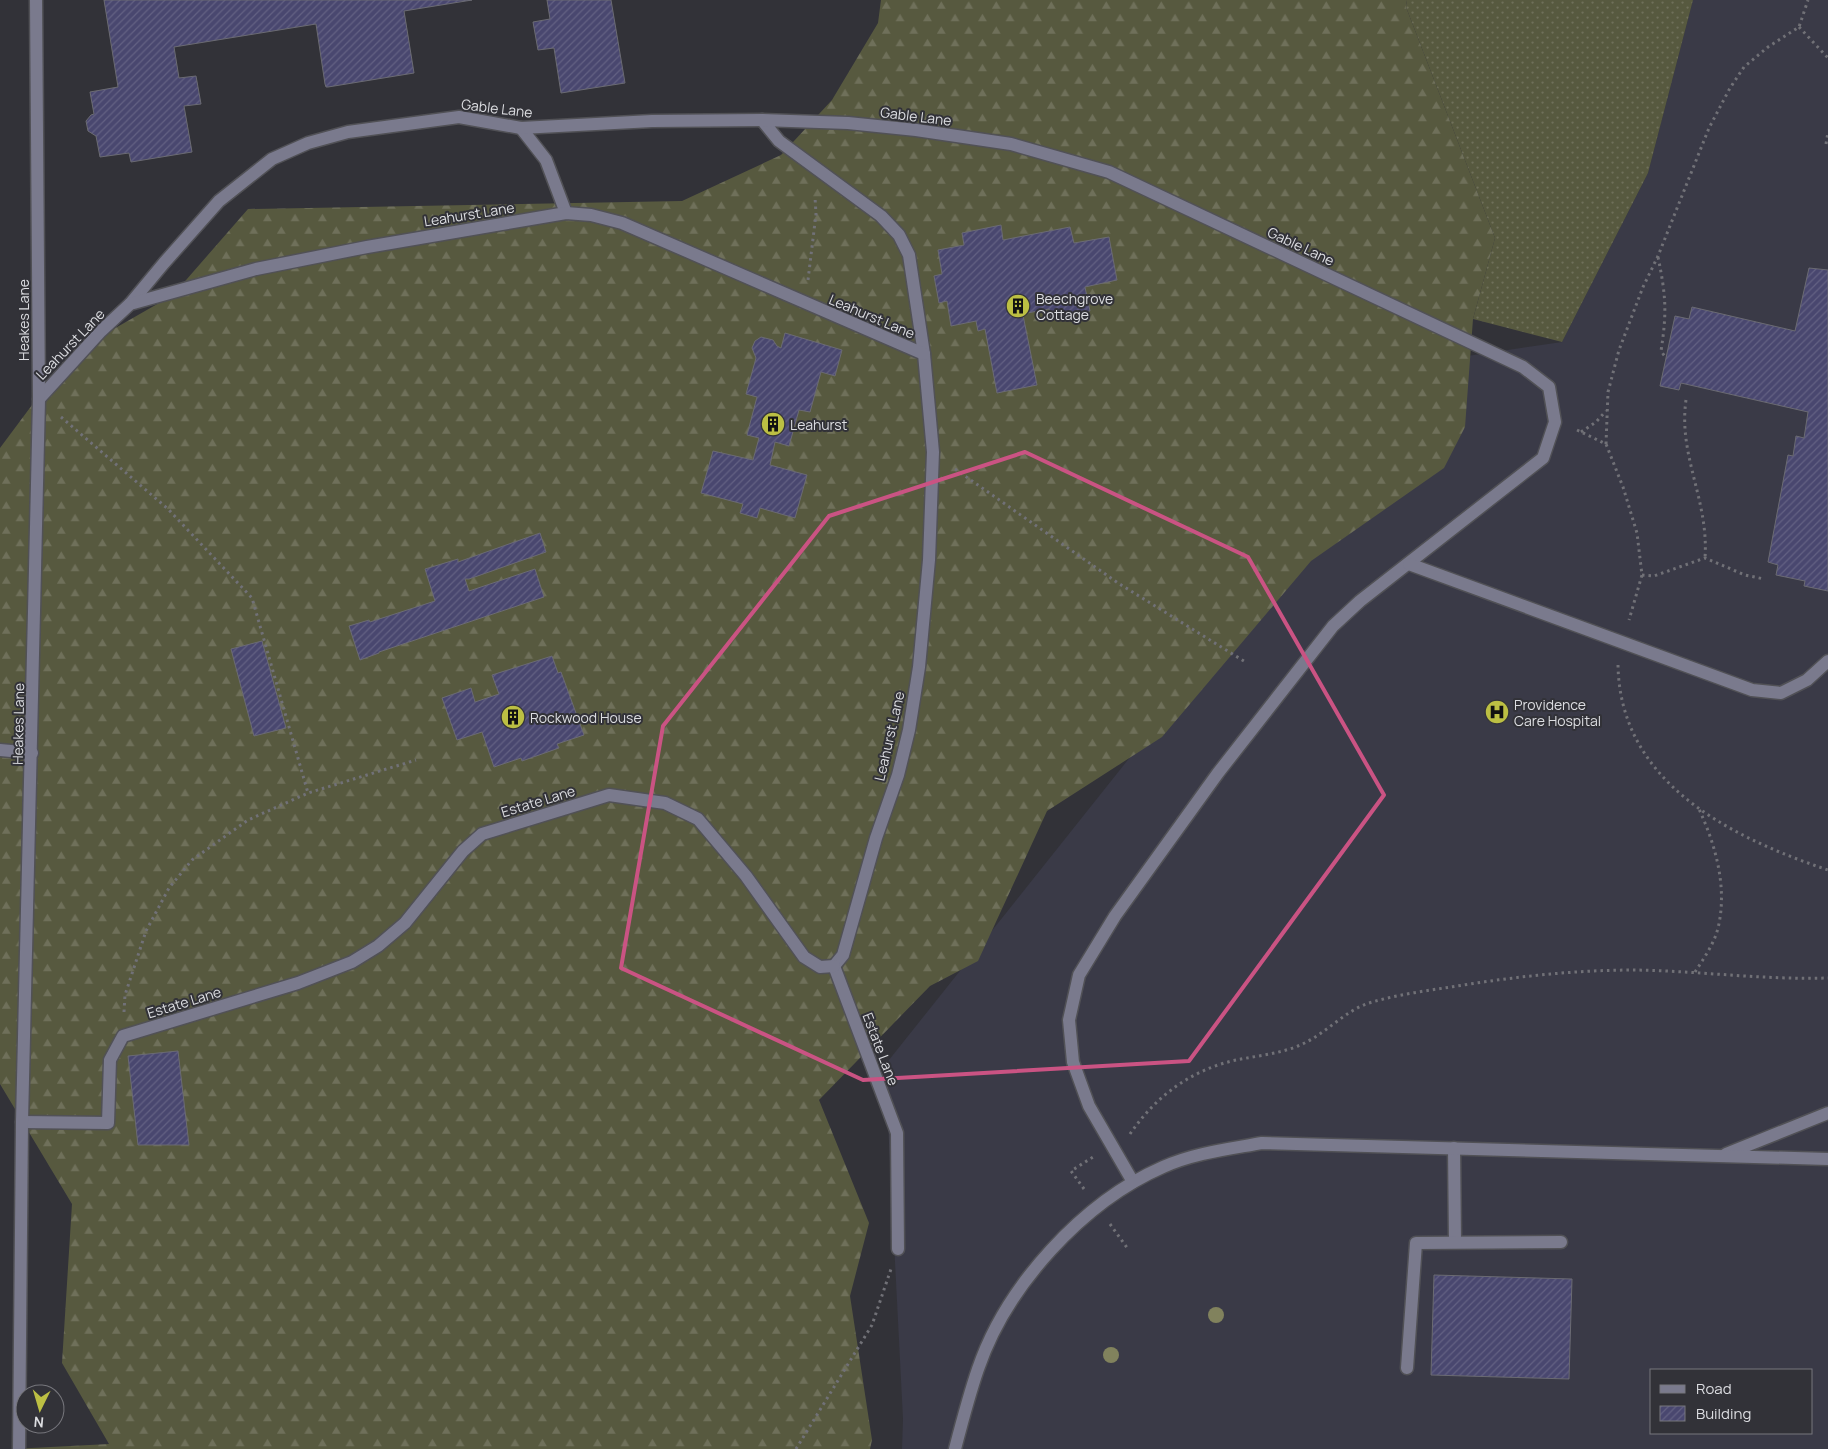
<svg xmlns="http://www.w3.org/2000/svg" width="1828" height="1449" font-family="Manrope,sans-serif">
<defs>
<pattern id="grass-dots" width="8" height="8" patternUnits="userSpaceOnUse" patternTransform="scale(1.25)"><rect width="8" height="8" fill="#57593f"/><path d="M2 2h.1M6 6h.1" fill="none" stroke="#6f705a" stroke-width="1.8" stroke-linecap="round"/></pattern>
<pattern id="forest-firs" width="22" height="20" patternUnits="userSpaceOnUse" patternTransform="scale(1.25)"><rect width="22" height="20" fill="#57593f"/><path d="M5 1l3.5 6h-7zM16 11l3.5 6h-7z" fill="#6f705a"/></pattern>
<pattern id="building-hatch" width="6" height="6" patternUnits="userSpaceOnUse" patternTransform="scale(1.25)"><rect width="6" height="6" fill="#49476f"/><path d="M-1 1l2-2M0 6l6-6M5 7l2-2" fill="none" stroke="#636183"/></pattern>
</defs>
<rect width="100%" height="100%" fill="#323238"/>
<!-- built -->
<path fill="#3a3a47" fill-rule="evenodd" d="M1693,0H1828V1449H902L903,1419L885,1065L1447,359L1562,342L1648,173ZM1652,1370H1812V1433H1652Z"/>
<!-- grass -->
<path fill="url(#grass-dots)" d="M1407,0H1693L1648,173L1562,342L1473,319L1495,238L1406,7Z"/>
<!-- forest -->
<path fill="url(#forest-firs)" d="M881,0H1407L1406,7L1495,238L1473,319L1465,427L1444,468L1311,561L1162,737L1047,811L978,961L930,986L819,1100L869,1223L850,1296L872,1440L870,1449H12L109,1444L62,1363L72,1204L0,1084V448L70,354L173,295L248,209L682,201L781,155L832,100L878,23Z"/>
<!-- building -->
<g fill="url(#building-hatch)" stroke="#6b6b73">
<path d="M104,0H472L404,11L414,73L328,87H326L325,84L316,24L174,47L179,78L196,76L201,104L184,106L192,152L131,162L129,153L100,157L96,136L88,131L86,121L91,115L94,114L90,92L118,87Z"/>
<path d="M547,0H611L625,83L561,93L554,48L538,50L533,22L550,19Z"/>
<path d="M1001,225L1003,240L1070,227L1074,243L1109,237L1117,280L1085,287L1090,311L1051,319L1049,309L1016,315H1023L1037,385L997,393L985,329L978,331L976,321L951,326L947,301L939,303L934,276L942,274L938,250L964,245L962,233Z"/>
<path d="M1809,268L1828,270V591L1804,586L1805,581L1776,575L1778,565L1768,562L1788,455L1793,456L1796,436L1804,438L1808,412L1681,383L1679,390L1660,386L1675,316L1689,319L1692,307L1795,331Z"/>
<path d="M785,333L842,350L835,376L821,372L810,412L799,410L789,446L775,442L770,465L807,475L795,518L760,508L757,518L740,513L743,504L701,493L713,451L753,460L759,438L747,435L757,397L746,394L756,358L752,348L755,341L761,337L773,340L777,346L781,348Z"/>
<path d="M540,533L546,552L469,579H465L469,591L535,569L544,597L379,652V653L360,660L349,626L369,620L370,622L435,601L425,569L458,559V562Z"/>
<path d="M262,641L286,728L254,736L231,649Z"/>
<path d="M552,656L558,673L561,672L584,735L557,744L559,748L522,761L521,758L494,767L482,732L457,740L442,698L471,688L475,702L499,694L492,675Z"/>
<path d="M178,1051L189,1145H138L128,1056Z"/>
<path d="M1434,1275L1572,1279L1569,1379L1431,1375Z"/>
</g>
<g fill="none" stroke-linecap="round" stroke-linejoin="round">
<!-- minor casing -->
<g stroke="#515156" stroke-width="15">
<g id="minor">
<path d="M762,120L779,141L881,216L899,235L909,255L924,354L933,452L929,560L919,667L909,730L898,775L876,838L843,955L834,966"/>
<path d="M521,128L546,160L566,213"/>
<path d="M130,304L164,263L219,201L272,159L308,143L348,132L459,117L521,128L652,121L762,120L848,123L916,130L1011,144L1109,172L1523,367L1549,387L1555,422L1543,458L1360,601L1333,626L1218,773L1115,916L1079,975L1069,1020L1073,1062L1089,1106L1133,1182"/>
<path d="M39,399L101,331L130,304L256,269L367,247L566,213L591,215L622,223L924,354"/>
<path d="M1409,564L1752,690L1781,693L1807,680L1828,661"/>
<path d="M0,750L32,753"/>
<path d="M834,966L897,1133L898,1249"/>
<path d="M22,1122L108,1123L110,1060L123,1036L298,983L352,962L378,946L405,923L463,851L482,834L609,795L665,803L698,819L746,876L804,957L820,967L834,966"/>
<path d="M1454,1148L1455,1242"/>
<path d="M1726,1154L1828,1113"/>
<path d="M1407,1368L1416,1243L1561,1242"/>
<path d="M19,1449L22,1122L39,399L36,0"/>
<path d="M955,1449C962,1422 969,1395 978,1369C1006,1286 1083,1202 1163,1167C1194,1153 1229,1149 1262,1143L1828,1159"/>
</g>
</g>
<!-- path -->
<g stroke="#717177" stroke-width="3" stroke-dasharray="2.5 4" stroke-linecap="butt">
<path d="M1799,27L1828,58"/>
<path d="M1826,144L1828,132"/>
<path d="M1658,257C1666,296 1667,312 1661,351L1666,358"/>
<path d="M808,280L816,214L815,197"/>
<path d="M1686,400C1678,456 1709,500 1705,558"/>
<path d="M61,417L168,509L252,598L308,793"/>
<path d="M1577,430L1606,444L1623,487L1637,533L1642,575L1629,620"/>
<path d="M1581,432L1596,422L1606,411"/>
<path d="M1606,444L1608,392L1619,350L1643,287L1658,256L1709,128L1730,88L1744,67L1768,47L1799,27L1808,0"/>
<path d="M955,469L1118,583L1247,663"/>
<path d="M1642,575L1654,576L1705,558L1745,575L1764,579"/>
<path d="M1618,665C1620,783 1730,837 1828,870"/>
<path d="M1695,972C1704,958 1714,944 1718,928C1728,887 1715,843 1698,807"/>
<path d="M124,1012L125,995L146,931L169,888L192,860L248,820L308,793L416,760"/>
<path d="M1130,1134C1156,1096 1191,1070 1236,1060C1256,1056 1278,1054 1298,1046C1325,1035 1344,1011 1369,1003C1395,995 1424,991 1451,987C1512,977 1573,970 1635,970C1699,971 1764,980 1828,978"/>
<path d="M1084,1189L1071,1171L1093,1157"/>
<path d="M1110,1224L1128,1249"/>
<path d="M796,1449L872,1325L891,1269"/>
</g>
<!-- minor -->
<use href="#minor" stroke="#7a7a8d" stroke-width="12"/>
</g>
<!-- trees -->
<g fill="#81825d">
<circle cx="1216" cy="1315" r="8"/>
<circle cx="1111" cy="1355" r="8"/>
</g>
<!-- marked area -->
<path fill="none" stroke="#ca5383" stroke-width="4" stroke-linejoin="round" d="M1025,452L1248,557L1384,795L1189,1061L863,1080L621,968L663,726L829,516Z"/>
<!-- icons -->
<defs>
<g id="building-disc" transform="scale(1.25)"><circle r="9.5" fill="#bcbf43" stroke="#323238"/><path d="M-4-6H4V6H1V3H-1V6H-4ZM-2.5-4.3h1.7v1.8h-1.7ZM.8-4.3h1.7v1.8H.8ZM-2.5-1h1.7V.8h-1.7ZM.8-1h1.7V.8H.8Z" fill="#111"/></g>
<g id="hospital-disc" transform="scale(1.25)"><circle r="9.5" fill="#bcbf43" stroke="#323238"/><path d="M-5-5h3v3.5h4V-5h3V5h-3V1.5h-4V5h-3Z" fill="#111"/></g>
</defs>
<g fill-rule="evenodd">
<use href="#building-disc" x="1018" y="306"/>
<use href="#building-disc" x="773" y="424"/>
<use href="#hospital-disc" x="1497" y="712"/>
<use href="#building-disc" x="513" y="717"/>
</g>
<g text-anchor="middle" dominant-baseline="central" stroke-width="4" stroke-linejoin="round" paint-order="stroke">
<!-- street labels -->
<g font-size="14" fill="#dcdde1" stroke="#323238">
<text transform="translate(497 108) rotate(7)">Gable Lane</text>
<text transform="translate(916 116) rotate(7)">Gable Lane</text>
<text transform="translate(469 214) rotate(-9)">Leahurst Lane</text>
<text transform="translate(1301 246) rotate(25)">Gable Lane</text>
<text transform="translate(872 316) rotate(23)">Leahurst Lane</text>
<text transform="translate(23 320) rotate(-90)">Heakes Lane</text>
<text transform="translate(70 344) rotate(-46)">Leahurst Lane</text>
<text transform="translate(18 724) rotate(-89)">Heakes Lane</text>
<text transform="translate(889 736) rotate(-77)">Leahurst Lane</text>
<text transform="translate(538 801) rotate(-17)">Estate Lane</text>
<text transform="translate(184 1002) rotate(-17)">Estate Lane</text>
<text transform="translate(881 1049) rotate(69)">Estate Lane</text>
</g>
<!-- poi labels -->
<g font-size="14" fill="#dcdde1" stroke="#323238" text-anchor="start">
<text x="1036" y="298">Beechgrove<tspan x="1036" dy="16">Cottage</tspan></text>
<text x="790" y="424">Leahurst</text>
<text x="1514" y="704">Providence<tspan x="1514" dy="16">Care Hospital</tspan></text>
<text x="530" y="717">Rockwood House</text>
</g>
</g>
<!-- legend -->
<rect x="1650" y="1369" width="162" height="65" fill="#323238" stroke="#76767c"/>
<rect x="1660" y="1385" width="25" height="8" fill="#7a7a8d" stroke="#76767c"/>
<text x="1696" y="1394" font-size="15" fill="#dcdde1">Road</text>
<rect x="1660" y="1406" width="25" height="15" fill="url(#building-hatch)" stroke="#76767c"/>
<text x="1696" y="1419" font-size="15" fill="#dcdde1">Building</text>
<!-- north arrow -->
<g transform="translate(40 1409) rotate(185)"><circle r="24" fill="#323238" stroke="#76767c"/>
<path d="M0-4L9 19L0 12L-9 19Z" fill="#bcbf43"/>
<text y="-8" font-size="14" font-weight="bold" text-anchor="middle" fill="#dcdde1">N</text>
</g>
</svg>
